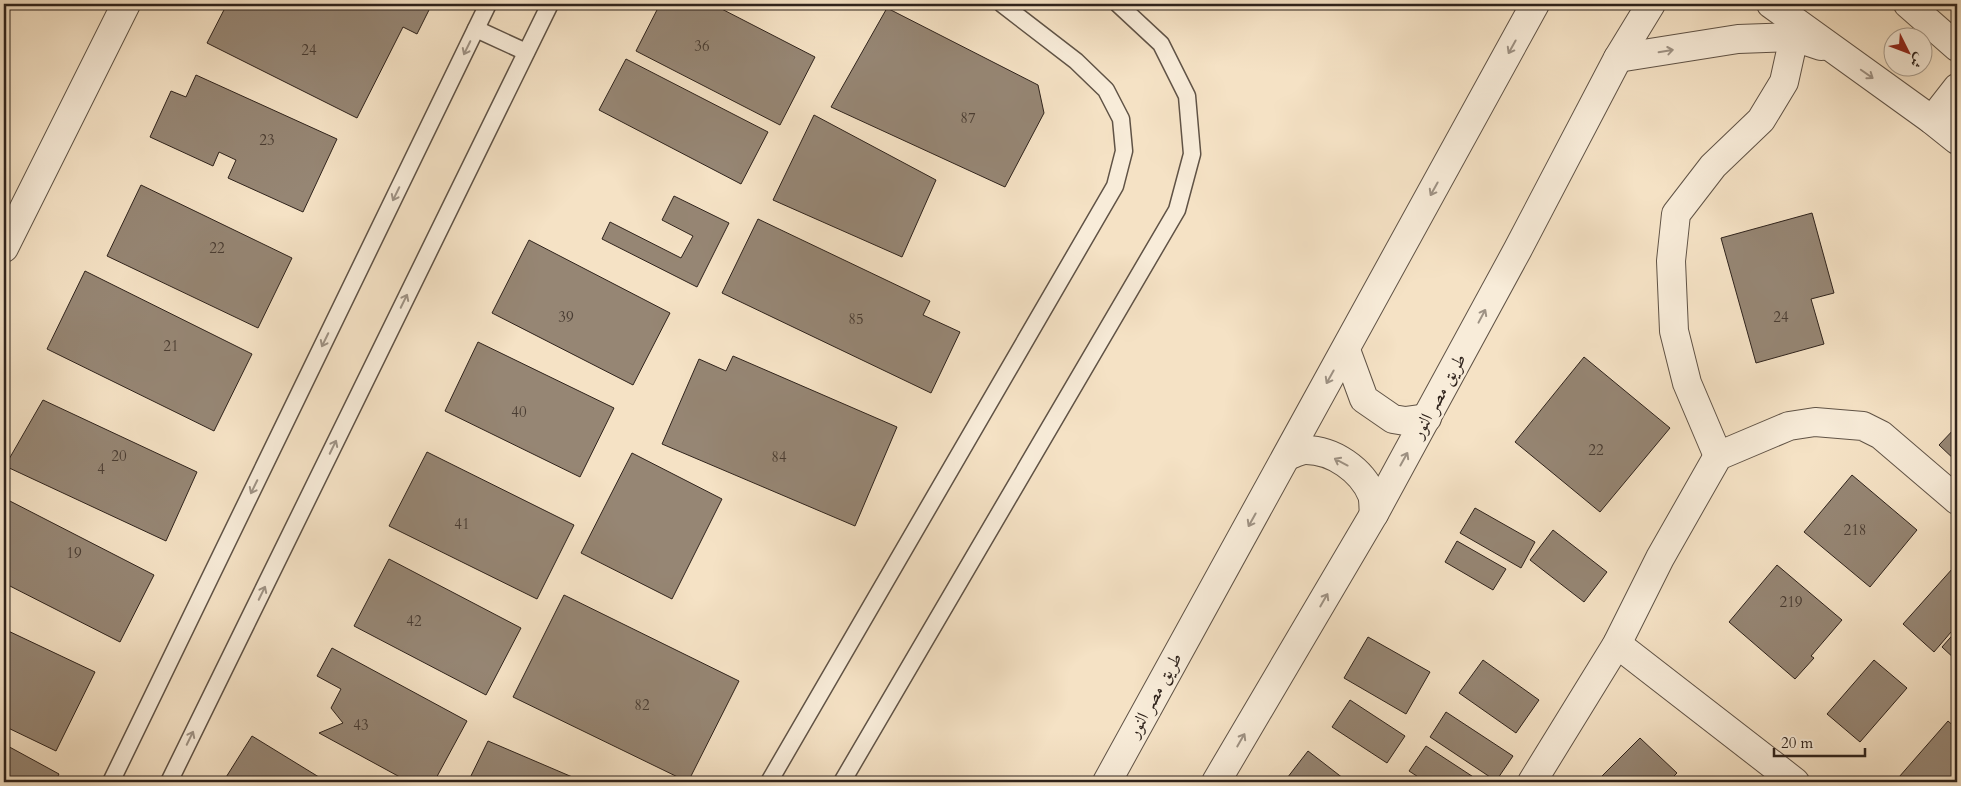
<svg xmlns="http://www.w3.org/2000/svg" width="1961" height="786" font-family="Cardo,Amiri,serif">
<rect width="100%" height="100%" fill="#f5e2c5"/>
<filter id="stains"><feTurbulence type="fractalNoise" baseFrequency=".004" numOctaves="4"/><feColorMatrix values="0 0 0 0 .2 0 0 0 0 .09 0 0 0 0 .02 0 0 0 .5 -.17"/></filter>
<radialGradient id="worn" r=".72"><stop offset=".6" stop-color="#630" stop-opacity="0"/><stop offset="1" stop-color="#630" stop-opacity=".3"/></radialGradient>
<!-- building -->
<g fill="#968674" stroke="#2f231c">
<path d="M227,4H432L417,34L403,27L357,118L207,43Z"/>
<path d="M660,4H712L815,57L780,125L636,51Z"/>
<path d="M821,4H833L831,8Z"/>
<path d="M887,8L1038,85L1044,113L1005,187L831,107Z"/>
<path d="M626,59L768,132L741,184L599,110Z"/>
<path d="M196,75L337,139L303,212L228,178L236,160L219,152L213,166L150,137L171,91L186,97Z"/>
<path d="M814,115L936,180L902,257L773,200Z"/>
<path d="M141,185L292,258L258,328L107,256Z"/>
<path d="M674,196L729,223L697,287L602,239L610,222L681,258L693,236L662,220Z"/>
<path d="M1812,213L1834,293L1811,299L1824,344L1756,363L1721,238Z"/>
<path d="M758,219L930,301L923,315L960,332L931,393L722,293Z"/>
<path d="M529,240L670,313L633,385L492,313Z"/>
<path d="M85,271L252,354L214,431L47,349Z"/>
<path d="M478,342L614,408L580,477L445,411Z"/>
<path d="M733,356L897,427L855,526L662,444L699,359L726,371Z"/>
<path d="M1584,357L1670,428L1600,512L1515,442Z"/>
<path d="M43,400L197,472L166,541L5,466Z"/>
<path d="M1957,426V462L1939,445Z"/>
<path d="M427,452L574,525L537,599L389,526Z"/>
<path d="M632,453L722,499L672,599L581,553Z"/>
<path d="M1852,475L1917,530L1870,587L1804,532Z"/>
<path d="M4,498L154,575L120,642L4,583Z"/>
<path d="M1475,508L1535,542L1521,568L1460,533Z"/>
<path d="M1553,530L1607,572L1584,602L1530,560Z"/>
<path d="M1457,541L1506,569L1493,590L1445,562Z"/>
<path d="M389,559L521,628L486,695L354,626Z"/>
<path d="M1777,565L1842,620L1811,656L1814,658L1795,679L1729,622Z"/>
<path d="M1953,568L1957,572V625L1934,652L1903,624Z"/>
<path d="M564,595L739,681L688,782L513,697Z"/>
<path d="M4,629L95,672L56,751L4,726Z"/>
<path d="M1957,630V661L1942,647Z"/>
<path d="M1368,637L1430,672L1406,714L1344,678Z"/>
<path d="M332,648L467,721L434,782H409L319,733L343,723L331,708L341,689L317,676Z"/>
<path d="M1483,660L1539,700L1516,733L1459,693Z"/>
<path d="M1874,660L1907,688L1860,742L1827,714Z"/>
<path d="M1350,700L1405,736L1387,763L1332,727Z"/>
<path d="M1446,712L1513,756L1496,781L1430,737Z"/>
<path d="M1948,721L1957,729V782H1906L1899,777Z"/>
<path d="M252,736L327,782H223Z"/>
<path d="M1640,738L1677,773L1668,782H1596Z"/>
<path d="M488,741L584,782H468Z"/>
<path d="M4,744L59,774L55,782H4Z"/>
<path d="M1426,746L1481,782H1426L1409,771Z"/>
<path d="M1308,751L1348,782H1284Z"/>
</g>
<g fill="none" stroke-linecap="round" stroke-linejoin="round">
<!-- service casing -->
<g stroke="#605346" stroke-width="19">
<g id="service">
<path d="M476,29L526,52"/>
<path d="M111,782L488,4"/>
<path d="M169,782L550,4"/>
<path d="M769,782L1115,186L1124,151L1121,119L1106,90L1076,61L1002,4"/>
<path d="M842,782L1177,210L1192,154L1187,96L1161,44L1118,4"/>
</g>
</g>
<!-- minor casing -->
<g stroke="#605346" stroke-width="30">
<g id="minor">
<path d="M4,248L126,4"/>
<path d="M1718,456L1687,383L1674,331L1671,261L1676,214L1713,166L1761,120L1784,82L1794,37"/>
<path d="M1617,644L1795,782"/>
<path d="M1532,782L1617,644L1660,558L1718,456L1789,426L1815,422L1863,426L1881,435L1957,500"/>
</g>
</g>
<!-- tertiary casing -->
<g stroke="#605346" stroke-width="30">
<g id="tertiary">
<path d="M1771,4L1932,120L1957,140"/>
<path d="M1908,4L1957,47"/>
<path d="M1618,58L1738,39L1794,37L1821,46"/>
<path d="M1932,120L1957,88"/>
<path d="M1346,350L1364,399L1393,419L1405,421L1427,418"/>
<path d="M1287,456C1293,454 1300,450 1306,450C1333,450 1362,470 1372,495C1374,501 1373,508 1374,514"/>
<path d="M1107,782L1535,4"/>
<path d="M1216,782L1374,514L1518,249L1618,58L1651,4"/>
</g>
</g>
<!-- service -->
<use href="#service" stroke="#f8ecd9" stroke-width="16"/>
<!-- minor -->
<use href="#minor" stroke="#f8ecd9" stroke-width="28"/>
<!-- tertiary -->
<use href="#tertiary" stroke="#f8ecd9" stroke-width="28"/>
</g>
<!-- one-way arrows -->
<defs><path id="oneway-shaft" d="M-6 0H5M1.5-3L5.5 0L1.5 3" fill="none" stroke-width="1.6" stroke-linecap="round" stroke-linejoin="round" transform="scale(1.25)"/></defs>
<g stroke="#9e9284">
<use href="#oneway-shaft" transform="translate(1512 47) rotate(119)"/>
<use href="#oneway-shaft" transform="translate(467 48) rotate(116)"/>
<use href="#oneway-shaft" transform="translate(1666 51) rotate(-9)"/>
<use href="#oneway-shaft" transform="translate(1867 74) rotate(35)"/>
<use href="#oneway-shaft" transform="translate(1434 189) rotate(119)"/>
<use href="#oneway-shaft" transform="translate(396 194) rotate(116)"/>
<use href="#oneway-shaft" transform="translate(404 301) rotate(-64)"/>
<use href="#oneway-shaft" transform="translate(1482 316) rotate(-62)"/>
<use href="#oneway-shaft" transform="translate(325 340) rotate(116)"/>
<use href="#oneway-shaft" transform="translate(1330 377) rotate(119)"/>
<use href="#oneway-shaft" transform="translate(333 447) rotate(-64)"/>
<use href="#oneway-shaft" transform="translate(1404 459) rotate(-61)"/>
<use href="#oneway-shaft" transform="translate(1341 462) rotate(-152)"/>
<use href="#oneway-shaft" transform="translate(254 487) rotate(116)"/>
<use href="#oneway-shaft" transform="translate(1252 520) rotate(119)"/>
<use href="#oneway-shaft" transform="translate(262 593) rotate(-64)"/>
<use href="#oneway-shaft" transform="translate(1324 600) rotate(-60)"/>
<use href="#oneway-shaft" transform="translate(190 738) rotate(-64)"/>
<use href="#oneway-shaft" transform="translate(1241 740) rotate(-60)"/>
</g>
<g text-anchor="middle" dominant-baseline="central" stroke-width="5" stroke-linejoin="round" paint-order="stroke">
<!-- number labels -->
<g font-size="15" fill="#493c32">
<text x="702" y="46">36</text>
<text x="309" y="50">24</text>
<text x="968" y="118">87</text>
<text x="267" y="140">23</text>
<text x="217" y="248">22</text>
<text x="566" y="317">39</text>
<text x="1781" y="317">24</text>
<text x="856" y="319">85</text>
<text x="171" y="346">21</text>
<text x="519" y="412">40</text>
<text x="1596" y="450">22</text>
<text x="119" y="456">20</text>
<text x="779" y="457">84</text>
<text x="101" y="469">4</text>
<text x="462" y="524">41</text>
<text x="1855" y="530">218</text>
<text x="74" y="553">19</text>
<text x="1791" y="602">219</text>
<text x="414" y="621">42</text>
<text x="642" y="705">82</text>
<text x="361" y="725">43</text>
</g>
<!-- street labels -->
<g font-size="18" fill="#2f231c" stroke="#f8ecd9">
<text transform="translate(1439 396) rotate(-61)">طريق مصر النور</text>
<text transform="translate(1155 695) rotate(-61)">طريق مصر النور</text>
</g>
</g>
<!-- margin -->
<rect width="1961" height="786" fill="none" stroke="#f5e2c5" stroke-width="20"/>
<rect x="5" y="5" width="1951" height="776" fill="none" stroke="#2f231c" stroke-width="2.5"/>
<rect x="10" y="10" width="1941" height="766" fill="none" stroke="#2f231c"/>
<!-- north arrow -->
<g transform="translate(1908 52) rotate(132)"><circle r="24" fill="#f8ecd9" stroke="#a89c8d"/>
<path d="M0-4L9 19L0 12L-9 19Z" fill="#8f2418"/>
<text y="-8" font-size="14" font-weight="bold" text-anchor="middle" fill="#2f231c">ش</text>
</g>
<!-- scale -->
<path d="M1774 748v8h91v-8" fill="none" stroke="#2f231c" stroke-width="2.5"/>
<text x="1781" y="748" font-size="15" fill="#2f231c" stroke="#f8ecd9" stroke-width="4" paint-order="stroke">20 m</text>
<rect width="100%" height="100%" filter="url(#stains)"/>
<rect width="100%" height="100%" fill="url(#worn)"/>
</svg>
